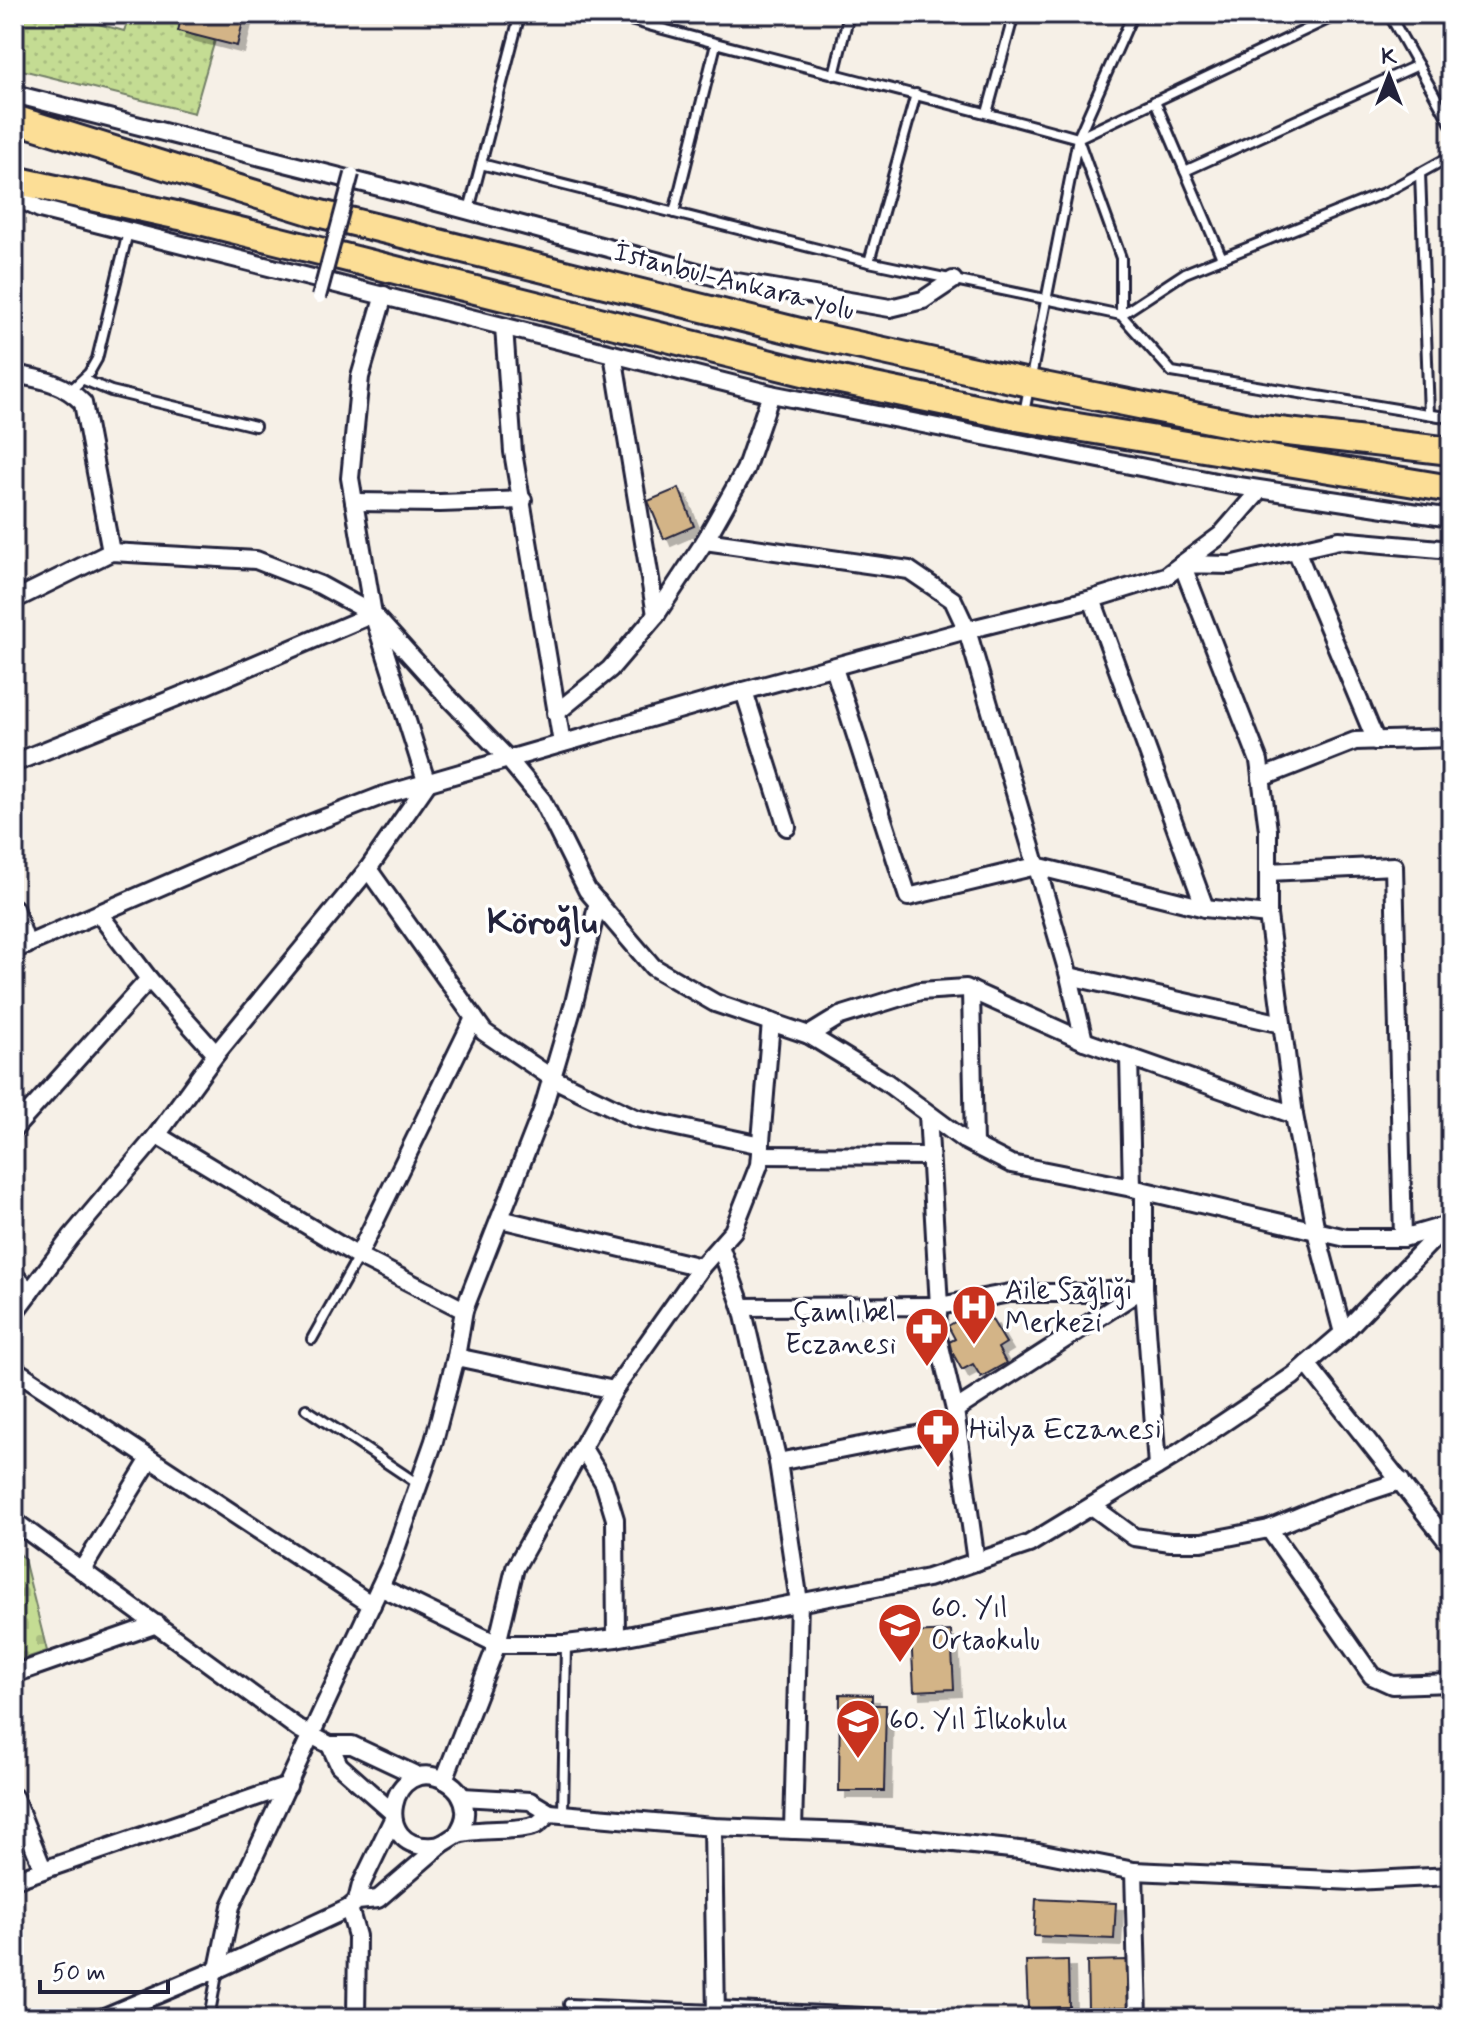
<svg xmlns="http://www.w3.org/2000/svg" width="1465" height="2032" font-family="Mynerve,sans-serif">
<defs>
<pattern id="grass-dots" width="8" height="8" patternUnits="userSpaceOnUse" patternTransform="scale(2)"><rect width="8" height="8" fill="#c4dc93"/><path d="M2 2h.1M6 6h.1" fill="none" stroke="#a8bc80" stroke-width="1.8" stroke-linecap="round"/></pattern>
<pattern id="cemetery-stones" width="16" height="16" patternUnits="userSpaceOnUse" patternTransform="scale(2)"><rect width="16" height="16" fill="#c4dc93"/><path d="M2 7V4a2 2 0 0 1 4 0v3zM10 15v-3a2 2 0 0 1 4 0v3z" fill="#a8bc80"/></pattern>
<filter id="shadow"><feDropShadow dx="7" dy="7" stdDeviation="0" flood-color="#0004"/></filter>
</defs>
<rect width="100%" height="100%" fill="#f6f0e7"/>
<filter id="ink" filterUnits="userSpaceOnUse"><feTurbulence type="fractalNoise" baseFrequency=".0125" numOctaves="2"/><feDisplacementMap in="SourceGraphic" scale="16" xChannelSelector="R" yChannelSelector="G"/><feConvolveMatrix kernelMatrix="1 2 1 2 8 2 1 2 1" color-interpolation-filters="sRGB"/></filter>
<g filter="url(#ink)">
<!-- grass -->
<path fill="url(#grass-dots)" stroke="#737f67" stroke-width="2" d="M14,14H62L124,31L130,14H139L217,33L194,113L14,68Z"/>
<!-- cemetery -->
<path fill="url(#cemetery-stones)" stroke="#737f67" stroke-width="2" d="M14,1547L24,1559L47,1651L14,1662Z"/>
<!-- building -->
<g fill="#d3b487" stroke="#22223b" stroke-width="2" filter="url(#shadow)">
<path d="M182,14H245L237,46L178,31Z"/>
<path d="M679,488L694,526L664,539L648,501Z"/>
<path d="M973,1311L981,1324L991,1318L1006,1343L998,1348L1006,1363L981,1377L973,1364L962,1370L947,1343L955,1339L948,1326Z"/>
<path d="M951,1631L954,1689L914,1691L911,1633Z"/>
<path d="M840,1694L872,1695V1705H886L884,1791H839Z"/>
<path d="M1036,1899L1116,1903L1114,1939L1034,1936Z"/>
<path d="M1068,1960L1069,2007L1028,2009L1026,1961Z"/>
<path d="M1128,1960L1129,2007L1088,2009L1087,1961Z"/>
</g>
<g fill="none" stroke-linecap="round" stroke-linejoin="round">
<!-- service casing -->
<g stroke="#22223b" stroke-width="14">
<g id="service">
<path d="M609,14C764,58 922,95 1078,138L1339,14"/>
<path d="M1389,14L1451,124"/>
<path d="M834,75L849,14"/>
<path d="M1155,101L1222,258"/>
<path d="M987,113L1014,14"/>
<path d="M1078,139L1121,258V315"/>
<path d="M481,164L869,262L1121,315L1172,372L1451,418"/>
<path d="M1185,171L1418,65"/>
<path d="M1420,173L1429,414"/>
<path d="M469,210L520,14"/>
<path d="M674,213L716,44"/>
<path d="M869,262L916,94"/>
<path d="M1121,315L1185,273L1386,192L1451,156"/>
<path d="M84,380L111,391L255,426"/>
<path d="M71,390L89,373L97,359L128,232"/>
<path d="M1024,413L1078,138L1133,14"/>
<path d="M312,1339L358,1257"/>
<path d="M306,1409L418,1484"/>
<path d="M563,1814L566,1645"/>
<path d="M569,2004L715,2010"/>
<path d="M209,2018L218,1969"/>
</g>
</g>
<!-- minor casing -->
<g stroke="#22223b" stroke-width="22">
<g id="minor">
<path d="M14,94L403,193L731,281L890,308L923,300L953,280"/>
<path d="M14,196L40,209L771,394L1226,484L1451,518"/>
<path d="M504,327L513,452L562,743"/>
<path d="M613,354L656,615"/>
<path d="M14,374C41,379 63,382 83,403L111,552"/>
<path d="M354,502L440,503L523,500"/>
<path d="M705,541L909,570L953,600L967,630L1069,976L1084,1041"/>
<path d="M1296,550L1376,741"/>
<path d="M1092,599L1205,908"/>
<path d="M14,600L111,552L256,560L320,585L373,614L447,696L509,760L542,800L587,890L653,967L715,1003L809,1035L886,1082L964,1140L1011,1164L1132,1188L1346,1238H1403L1451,1224"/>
<path d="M834,668L908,897L1036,866L1205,908L1268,915"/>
<path d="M744,691L787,827"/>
<path d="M556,713L610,669L656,615L705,541L745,470L771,394"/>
<path d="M14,763L202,687L373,614"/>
<path d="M1261,778L1355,741L1451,738"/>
<path d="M368,869L484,1032L552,1078L635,1118L761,1145"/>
<path d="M1268,872L1394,866L1403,1238"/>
<path d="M14,908L27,945"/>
<path d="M100,915L149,979L216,1054"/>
<path d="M14,950L268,840L384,795L744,691L967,630L1092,599L1166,576L1221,535L1260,490"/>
<path d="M1069,976L1282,1024"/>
<path d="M971,990L974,1145"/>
<path d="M809,1035L840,1016L920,991L966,988L1084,1041L1294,1115"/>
<path d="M1129,1057L1132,1188"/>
<path d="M928,1114L939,1306L1010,1293H1084L1144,1288L1157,1466"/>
<path d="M14,1129L149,979"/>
<path d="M157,1135L358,1256L464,1310"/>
<path d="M760,1155L930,1156"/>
<path d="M500,1219L701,1267"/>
<path d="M720,1246L742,1307L778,1462L799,1602L793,1830"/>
<path d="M358,1256L474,1018"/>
<path d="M14,1275L30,1292"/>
<path d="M742,1307L939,1306L936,1329L955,1410L976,1562"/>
<path d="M14,1313L71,1237L157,1135L216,1054L368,869L427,784L373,614L350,478L360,377L384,295"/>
<path d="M1343,1333L1316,1231L1294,1115L1268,915V830L1259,761L1182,564L1230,565L1339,540L1451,550"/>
<path d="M456,1357L614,1390"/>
<path d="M1307,1364L1451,1546"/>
<path d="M14,1369L372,1605"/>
<path d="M955,1410L1144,1288V1192"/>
<path d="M582,1447L604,1483L615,1519L616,1638"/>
<path d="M778,1462L957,1427"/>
<path d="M1092,1506L1134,1537L1170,1542H1202L1269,1529L1327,1505L1401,1481"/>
<path d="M14,1521L299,1729L330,1745H352L418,1776"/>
<path d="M1269,1529L1372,1676L1392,1685L1451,1683"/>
<path d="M82,1570L150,1459"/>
<path d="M380,1587L497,1644H566L616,1638L928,1578L1029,1544L1174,1456L1293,1376L1343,1333L1444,1228"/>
<path d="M14,1674L157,1624"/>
<path d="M330,1745L339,1765L391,1811"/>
<path d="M444,1780L497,1644L515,1568L614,1390L701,1267L733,1231L759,1165L771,1022"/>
<path d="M14,1797L43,1869"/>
<path d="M462,1797L530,1801L550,1813L713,1827L851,1832L1038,1852L1134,1871L1354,1881L1451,1876"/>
<path d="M713,1827L716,2018"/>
<path d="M458,1833C462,1826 466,1819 465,1810C464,1797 457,1787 446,1781C390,1751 368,1852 434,1846C446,1845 452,1835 462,1833C482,1828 519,1832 536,1825C541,1822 546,1816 550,1813"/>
<path d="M1134,1871L1138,2018"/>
<path d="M14,1880L288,1786"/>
<path d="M357,1901L361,1885L393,1819"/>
<path d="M349,1908L357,1936L356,2018"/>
<path d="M218,1969L231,1906L391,1563L434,1441L456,1357L464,1310L542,1111L574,1003L598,902"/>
<path d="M715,2010L886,2018"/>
<path d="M102,2018L218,1969L349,1908L357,1901L378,1899L442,1844"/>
</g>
</g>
<!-- trunk casing -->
<g stroke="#22223b" stroke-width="32">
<g id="trunk">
<path d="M14,119L313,212L816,336L1029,383L1254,428L1451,451"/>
<path d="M14,180L180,216L807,373L1023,418L1451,489"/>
</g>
</g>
<!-- service -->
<use href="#service" stroke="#fff" stroke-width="8"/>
<!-- minor -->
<use href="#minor" stroke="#fff" stroke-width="16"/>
<!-- trunk -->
<use href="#trunk" stroke="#fcde96" stroke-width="26"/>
<!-- pedestrian-bridge casing -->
<g stroke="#22223b" stroke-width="18" stroke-linecap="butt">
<path id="pedestrian-bridge" d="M319,297L352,174"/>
</g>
<!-- pedestrian-bridge -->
<use href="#pedestrian-bridge" stroke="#fff" stroke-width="12"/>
</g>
</g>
<!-- icons -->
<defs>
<g id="hospital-pin" transform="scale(2.3)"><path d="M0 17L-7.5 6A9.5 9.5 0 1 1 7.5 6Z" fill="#c8321e" stroke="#fff"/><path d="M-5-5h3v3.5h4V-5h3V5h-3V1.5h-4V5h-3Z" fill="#fff"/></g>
<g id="pharmacy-pin" transform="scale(2.3)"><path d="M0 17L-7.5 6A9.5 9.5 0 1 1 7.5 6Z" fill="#c8321e" stroke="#fff"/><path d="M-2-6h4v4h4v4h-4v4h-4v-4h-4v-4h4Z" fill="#fff"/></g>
<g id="school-pin" transform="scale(2.3)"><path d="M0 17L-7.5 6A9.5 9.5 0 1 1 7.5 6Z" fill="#c8321e" stroke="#fff"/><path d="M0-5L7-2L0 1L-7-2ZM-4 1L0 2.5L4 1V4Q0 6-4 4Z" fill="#fff"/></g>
</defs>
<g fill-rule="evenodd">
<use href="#hospital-pin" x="974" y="1307"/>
<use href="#pharmacy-pin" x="927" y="1329"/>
<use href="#pharmacy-pin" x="938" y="1430"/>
<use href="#school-pin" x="900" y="1625"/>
<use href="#school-pin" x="858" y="1721"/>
</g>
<g text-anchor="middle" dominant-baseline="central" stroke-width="7" stroke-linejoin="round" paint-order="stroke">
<!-- street labels -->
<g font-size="28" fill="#22223b" stroke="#fff">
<text transform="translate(734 282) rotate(14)">İstanbul-Ankara yolu</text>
</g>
<!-- poi labels -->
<g font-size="28" fill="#22223b" stroke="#fff" text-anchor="start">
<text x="1005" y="1291">Aile Sağlığı<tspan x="1005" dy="32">Merkezi</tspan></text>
<text x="896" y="1313" text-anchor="end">Çamlıbel<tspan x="896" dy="32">Eczanesi</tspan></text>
<text x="969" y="1430">Hülya Eczanesi</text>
<text x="931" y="1609">60. Yıl<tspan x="931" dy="32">Ortaokulu</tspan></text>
<text x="889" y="1721">60. Yıl İlkokulu</text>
</g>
<!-- district labels -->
<g font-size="36" font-weight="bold" fill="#22223b" stroke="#fff">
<text x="542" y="923">Köroğlu</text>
</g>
</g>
<!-- margin -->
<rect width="1465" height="2032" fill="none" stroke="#fff" stroke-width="48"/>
<rect x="24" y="24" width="1417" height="1984" fill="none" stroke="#22223b" stroke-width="3" filter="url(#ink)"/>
<!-- north arrow -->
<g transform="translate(1389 76)" stroke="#ffffff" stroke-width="6" paint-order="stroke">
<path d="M0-6L14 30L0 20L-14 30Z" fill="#22223b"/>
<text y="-12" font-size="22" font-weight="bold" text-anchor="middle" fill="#22223b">K</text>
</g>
<!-- scale -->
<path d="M40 1980v12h128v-12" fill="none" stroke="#22223b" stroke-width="4"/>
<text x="52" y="1980" font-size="24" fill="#22223b" stroke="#ffffff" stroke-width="6" paint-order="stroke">50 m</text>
</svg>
